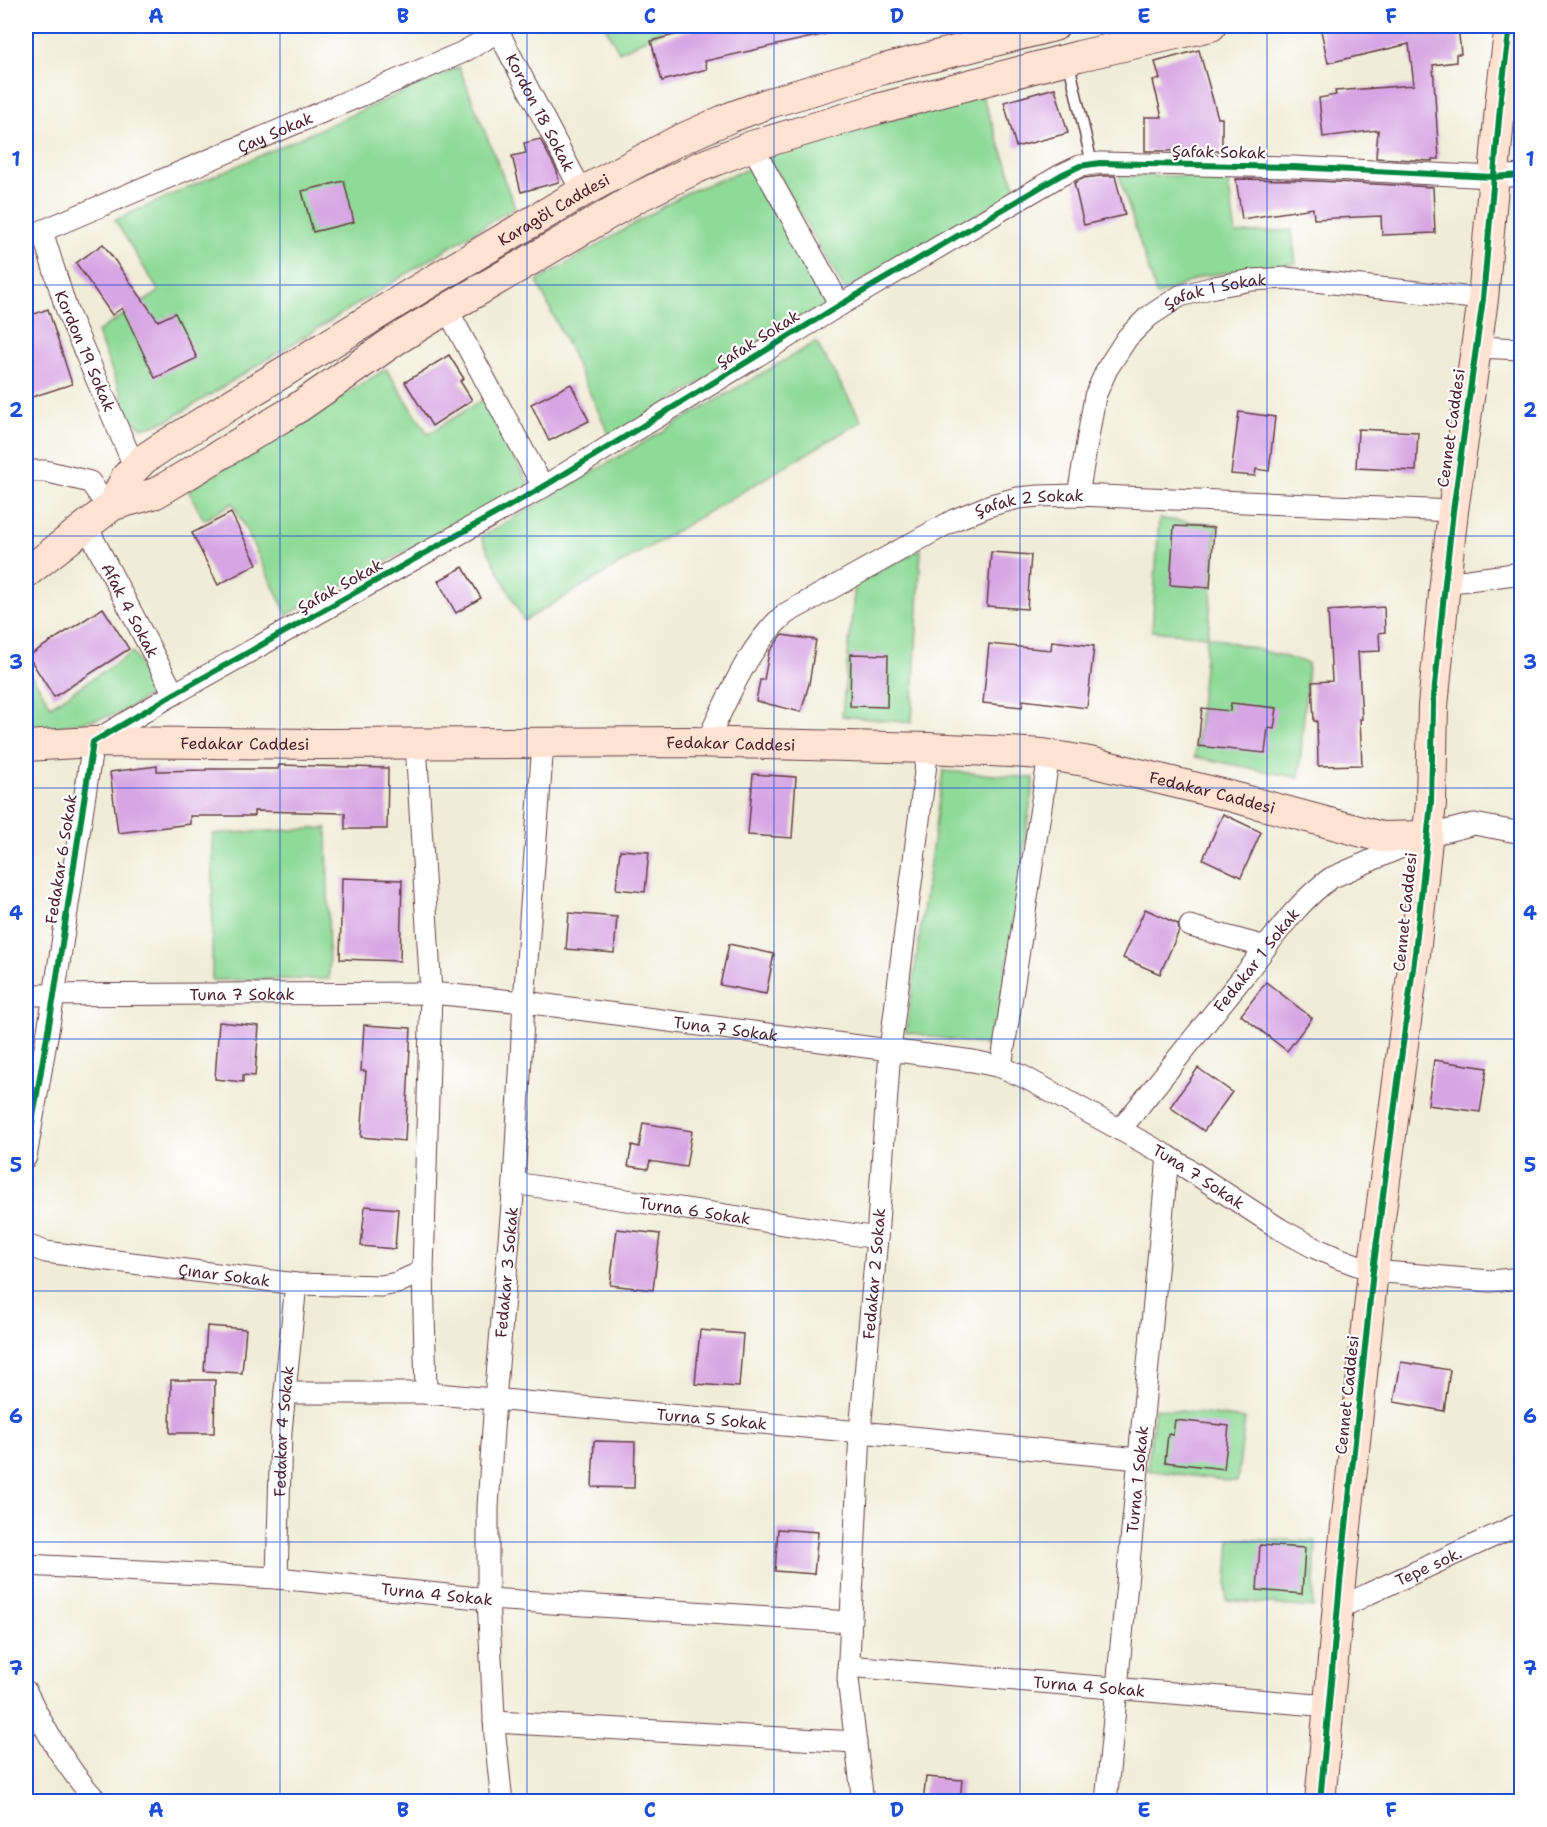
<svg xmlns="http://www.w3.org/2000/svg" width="1547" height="1827" font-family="'Shantell Sans',sans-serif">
<rect width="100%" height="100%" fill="#fff"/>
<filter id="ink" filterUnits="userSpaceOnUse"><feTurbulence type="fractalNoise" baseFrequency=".0167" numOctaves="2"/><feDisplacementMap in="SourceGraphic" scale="12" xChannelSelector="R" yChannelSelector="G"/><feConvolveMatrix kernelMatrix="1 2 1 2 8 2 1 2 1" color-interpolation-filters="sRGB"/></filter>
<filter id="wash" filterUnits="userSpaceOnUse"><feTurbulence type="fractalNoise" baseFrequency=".008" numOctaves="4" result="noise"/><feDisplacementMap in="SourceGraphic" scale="24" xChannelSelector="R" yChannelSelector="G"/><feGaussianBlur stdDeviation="1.35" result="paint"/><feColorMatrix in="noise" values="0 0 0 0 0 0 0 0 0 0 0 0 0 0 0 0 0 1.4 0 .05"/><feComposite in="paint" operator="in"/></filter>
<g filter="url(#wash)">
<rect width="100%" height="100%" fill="#f0ecd7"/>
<!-- green -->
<g fill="#8eda97" stroke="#6c7c61" stroke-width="1.5">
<path d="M605,26H673L619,52Z"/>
<path d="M459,67L515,207L169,420L143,428L131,420L97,332L159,292L115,220Z"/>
<path d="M982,96L1017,192L845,290L766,154Z"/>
<path d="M751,168L831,302L611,438L537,281L688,192Z"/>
<path d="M1119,176H1227L1236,234L1292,230L1296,263L1203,276L1157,296Z"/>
<path d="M26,182L36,222L29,253H26Z"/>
<path d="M816,342L862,421L524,621L481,537Z"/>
<path d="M386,369L428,434L482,400L529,485L287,615L233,503L204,520L188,490Z"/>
<path d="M1159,519L1217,524L1208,636L1308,663L1299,778L1195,757L1207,636L1152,631Z"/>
<path d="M921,549L912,723L842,716L855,584Z"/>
<path d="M133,652L153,693L126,710L114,715L26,734V667L51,706Z"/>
<path d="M943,771L1034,778L995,1047L906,1032Z"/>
<path d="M327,828L329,979L212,980L213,834Z"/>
<path d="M1155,1408L1245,1419L1237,1482L1147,1470Z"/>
<path d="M1230,1539L1316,1541L1313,1608L1226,1600Z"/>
</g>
<g id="blocks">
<!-- building -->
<g fill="#d7a5e3">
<path d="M708,26H825L826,34L705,61L707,69L662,81L651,41Z"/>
<path d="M1320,26H1458L1461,54H1456V62L1433,65L1439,159H1432V161L1376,158L1378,130L1323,137L1319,98L1336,95L1335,91L1414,85L1409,44L1328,63Z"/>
<path d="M1199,50L1218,118H1222V151H1145V117H1162L1153,81L1160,79L1155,62Z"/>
<path d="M1055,88L1068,133L1016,147L1004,102Z"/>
<path d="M540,139L557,171L559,182L521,192L512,156L526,153L524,143Z"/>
<path d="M1101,176H1115L1125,215L1084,225L1074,183L1084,178Z"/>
<path d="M1236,179L1296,180L1433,187L1435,233L1382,235L1381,216L1314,219L1313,208L1242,219Z"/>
<path d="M344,181L354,222L313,232L302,191Z"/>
<path d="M103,244L158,321L175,313L197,358L155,378L122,308L112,315L76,263Z"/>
<path d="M48,309L72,384L26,399V317Z"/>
<path d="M449,355L464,379L460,381L472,400L432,426L405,382Z"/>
<path d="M571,384L589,421L549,441L531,404Z"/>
<path d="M1239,412L1275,417L1269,471L1256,469L1255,476L1231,474Z"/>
<path d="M1358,429L1418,432L1416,471L1356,468Z"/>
<path d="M231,513L257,564L218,585L192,533Z"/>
<path d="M1174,526L1214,528L1210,588L1170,585Z"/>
<path d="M991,552L1031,555L1027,609L987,606Z"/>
<path d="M463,567L481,598L456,613L438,581Z"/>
<path d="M1384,607L1385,632L1379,633L1380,651L1358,652L1362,719H1360L1362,765L1318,766L1317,721H1314L1312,682L1332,681L1328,611Z"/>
<path d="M103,608L129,649L54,697L28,656Z"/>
<path d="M782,635L816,640L809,684L801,712L756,701L760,680H764L769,652Z"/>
<path d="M1052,641L1094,646L1087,708L1023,700L1022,707L983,703L989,644L1051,650Z"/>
<path d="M851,654L888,655L887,707L850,706Z"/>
<path d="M1231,703L1277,708L1274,729L1268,728L1265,753L1198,746L1202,708L1230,711Z"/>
<path d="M279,765L388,768L387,829H345V813L254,811V816H190V824L118,833L110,772L157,766V771L206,770V769H278Z"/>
<path d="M753,774L796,777L792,838L748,835Z"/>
<path d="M1223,814L1261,832L1241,877L1203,859Z"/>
<path d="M620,850L649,852L645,892L616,889Z"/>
<path d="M342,878L402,880L400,961L340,959Z"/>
<path d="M1145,909L1178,924L1179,931L1160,974L1123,958Z"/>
<path d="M569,913L617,917L614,953L566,949Z"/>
<path d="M729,944L774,954L766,994L720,985Z"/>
<path d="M1266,982L1312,1018L1287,1051L1241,1015Z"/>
<path d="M219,1022L259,1026L255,1076L243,1075V1082L215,1079Z"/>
<path d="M364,1025L411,1028L405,1141L361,1137L366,1071H361Z"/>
<path d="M1434,1060L1487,1068L1480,1112L1428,1105Z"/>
<path d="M1198,1068L1232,1092L1204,1131L1170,1107Z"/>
<path d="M643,1123L692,1131L686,1167L650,1161L648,1169L628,1166L632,1145L639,1147Z"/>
<path d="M365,1206L398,1209L395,1249L361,1246Z"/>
<path d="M617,1229L660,1234L653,1290L610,1285Z"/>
<path d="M207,1326L246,1329L242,1373L204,1371Z"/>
<path d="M700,1330L743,1334L739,1387L695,1384Z"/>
<path d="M1401,1362L1450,1370L1444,1411L1394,1402Z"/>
<path d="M171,1380H215L214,1433H170Z"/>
<path d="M1175,1420L1229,1426L1224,1469L1165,1462L1168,1434L1173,1435Z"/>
<path d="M594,1441L635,1442L634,1488L592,1487Z"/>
<path d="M778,1529L818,1532L814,1574L775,1571Z"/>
<path d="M1260,1545L1305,1548L1302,1594L1257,1590Z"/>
<path d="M926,1777L962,1780L960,1802H923Z"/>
</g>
</g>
</g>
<g filter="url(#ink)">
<use href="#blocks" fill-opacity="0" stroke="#633e45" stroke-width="1.5"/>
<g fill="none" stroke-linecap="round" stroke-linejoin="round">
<!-- lane casing -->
<g stroke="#633e45" stroke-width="13">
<g id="lane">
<path d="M1068,59L1092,164"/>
<path d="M26,229L42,231"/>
</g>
</g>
<!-- street casing -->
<g stroke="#633e45" stroke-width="23">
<g id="street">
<path id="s1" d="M498,31L582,192"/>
<path d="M752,146L840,305"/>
<path d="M447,309L543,487"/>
<path d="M1477,347L1522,349"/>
<path id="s2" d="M135,468L67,311L42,231L461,53L483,41L504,26"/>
<path d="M26,471H45L90,482L109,509"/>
<path id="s3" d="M1078,495L1095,396L1107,369L1127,338L1148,317L1180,296L1214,287L1252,280L1286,278L1483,299"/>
<path id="s4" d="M87,527L174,694"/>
<path d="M1445,583L1522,573"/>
<path id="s5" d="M706,743C728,699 747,647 785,614L954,520L991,505L1018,498L1039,496L1078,495L1453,511"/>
<path d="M416,744L431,993L423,1271L426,1393"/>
<path d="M1190,926L1266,947"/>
<path id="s6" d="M26,995L431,993L524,1002L973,1061L1001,1067L1024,1077L1168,1156L1280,1229L1313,1247L1338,1258L1373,1271L1490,1281L1522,1278"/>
<path d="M1001,1067L1049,755"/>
<path id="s7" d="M1120,1130C1162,1077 1204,1025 1246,973C1272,940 1297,902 1331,878L1427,836L1474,824L1522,833"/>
<path d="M26,1157L54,996L93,742L174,694L543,487L840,305L1061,175L1080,166L1100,163L1293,167L1493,177L1522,175"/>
<path id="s8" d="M514,1183L877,1238"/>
<path id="s9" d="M26,1245L46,1252L296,1284L381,1286L397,1283L423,1271"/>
<path id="s10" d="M285,1393H426L860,1432L1139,1459"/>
<path id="s11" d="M26,1565L277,1578L488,1599L850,1622"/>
<path id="s12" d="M277,1578L281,1431L296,1284"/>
<path id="s13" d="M1338,1609L1368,1594L1522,1523"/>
<path id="s14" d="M848,1666L1329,1706"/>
<path d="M26,1691C45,1730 67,1770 98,1802"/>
<path d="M494,1722L856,1742"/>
<path id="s15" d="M502,1802L495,1736L488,1599V1507L495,1399L514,1183L524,1002L543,743"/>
<path id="s16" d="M863,1802L848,1679L860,1432L877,1238L890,1050L928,748"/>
<path id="s17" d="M1106,1802L1168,1156"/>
</g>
</g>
<!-- secondary casing -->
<g stroke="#633e45" stroke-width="32">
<g id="secondary">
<path id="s18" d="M113,505L126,477L144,459L162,447L412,293L582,192L677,141L731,117L769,103L884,69L1054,26"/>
<path d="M26,573L113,505L156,493L173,483L299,407L394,341L447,309L636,198L699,167L752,146L877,109L1079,56L1211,26"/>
<path id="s19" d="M26,746L93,742L320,744L689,742L928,748L1010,752L1043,754L1090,762L1226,795L1381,837L1427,836"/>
<path d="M1320,1802L1340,1583L1373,1271L1415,953L1431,803L1433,706L1445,583L1453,511L1483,299L1501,96L1510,26"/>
</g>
</g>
<!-- lane -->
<use href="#lane" stroke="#fff" stroke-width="10"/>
<!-- street -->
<use href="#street" stroke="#fff" stroke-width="21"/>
<!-- secondary -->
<use href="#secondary" stroke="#fee3d2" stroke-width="30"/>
<!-- cycleway casing -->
<g stroke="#fff" stroke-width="10">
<g id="cycleway">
<path d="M26,1157L54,996L93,742L174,694L543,487L840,305L1061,175L1080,166L1100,163L1293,167L1493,177L1522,175"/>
<path d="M1320,1802L1340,1583L1373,1271L1415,953L1431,803L1433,706L1445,583L1453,511L1483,299L1501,96L1510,26"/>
</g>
</g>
<!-- cycleway -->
<use href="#cycleway" stroke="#00873e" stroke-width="6"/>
</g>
</g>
<!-- grid -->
<path fill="none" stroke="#1d4ed8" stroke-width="1.5" stroke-opacity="0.55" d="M280,26V1802M527,26V1802M774,26V1802M1020,26V1802M1267,26V1802M26,285H1522M26,536H1522M26,788H1522M26,1039H1522M26,1291H1522M26,1542H1522"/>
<g text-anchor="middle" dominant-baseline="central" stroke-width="4.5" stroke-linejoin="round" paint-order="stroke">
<!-- street labels -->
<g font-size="16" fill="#4a1f2b" stroke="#fff">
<text stroke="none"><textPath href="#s1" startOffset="92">Kordon 18 Sokak</textPath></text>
<text stroke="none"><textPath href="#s2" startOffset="508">Çay Sokak</textPath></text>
<text transform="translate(1219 152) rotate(1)">Şafak Sokak</text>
<text stroke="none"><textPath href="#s18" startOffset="536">Karagöl Caddesi</textPath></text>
<text stroke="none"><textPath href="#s3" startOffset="270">Şafak 1 Sokak</textPath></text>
<text transform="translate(758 339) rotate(-32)">Şafak Sokak</text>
<text transform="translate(85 351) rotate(67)">Kordon 19 Sokak</text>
<text transform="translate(1451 428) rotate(-82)">Cennet Caddesi</text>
<text stroke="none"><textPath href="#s5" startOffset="424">Şafak 2 Sokak</textPath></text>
<text transform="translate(340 586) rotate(-29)">Şafak Sokak</text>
<text stroke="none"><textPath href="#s4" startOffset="94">Afak 4 Sokak</textPath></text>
<text stroke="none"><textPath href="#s19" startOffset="219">Fedakar Caddesi</textPath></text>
<text stroke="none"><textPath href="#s19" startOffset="705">Fedakar Caddesi</textPath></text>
<text stroke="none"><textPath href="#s19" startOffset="1191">Fedakar Caddesi</textPath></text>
<text transform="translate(61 859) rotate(-81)">Fedakar 6 Sokak</text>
<text transform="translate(1405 912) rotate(-84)">Cennet Caddesi</text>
<text stroke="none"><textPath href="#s7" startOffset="218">Fedakar 1 Sokak</textPath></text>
<text stroke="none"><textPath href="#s6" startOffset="216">Tuna 7 Sokak</textPath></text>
<text stroke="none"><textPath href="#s6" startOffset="702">Tuna 7 Sokak</textPath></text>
<text stroke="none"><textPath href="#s6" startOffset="1206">Tuna 7 Sokak</textPath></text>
<text stroke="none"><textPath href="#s8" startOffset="183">Turna 6 Sokak</textPath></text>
<text stroke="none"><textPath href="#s15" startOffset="531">Fedakar 3 Sokak</textPath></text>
<text stroke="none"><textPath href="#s9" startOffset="201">Çınar Sokak</textPath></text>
<text stroke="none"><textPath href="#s16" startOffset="530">Fedakar 2 Sokak</textPath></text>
<text transform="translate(1347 1395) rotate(-84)">Cennet Caddesi</text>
<text stroke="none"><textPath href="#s10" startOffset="428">Turna 5 Sokak</textPath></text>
<text stroke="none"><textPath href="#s12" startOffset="147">Fedakar 4 Sokak</textPath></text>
<text stroke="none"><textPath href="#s17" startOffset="324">Turna 1 Sokak</textPath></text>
<text stroke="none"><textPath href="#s13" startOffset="100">Tepe sok.</textPath></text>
<text stroke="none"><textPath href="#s11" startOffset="412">Turna 4 Sokak</textPath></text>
<text stroke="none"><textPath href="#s14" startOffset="242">Turna 4 Sokak</textPath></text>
</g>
</g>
<!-- margin -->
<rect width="1547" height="1827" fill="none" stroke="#fff" stroke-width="66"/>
<rect x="33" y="33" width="1481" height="1761" fill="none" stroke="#1d4ed8" stroke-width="2"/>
<g font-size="20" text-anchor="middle" font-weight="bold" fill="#1d4ed8">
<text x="156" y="23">A</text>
<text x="403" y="23">B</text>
<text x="650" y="23">C</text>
<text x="897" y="23">D</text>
<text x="1144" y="23">E</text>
<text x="1391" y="23">F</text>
<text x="16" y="166">1</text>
<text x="1530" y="166">1</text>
<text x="16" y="417">2</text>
<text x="1530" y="417">2</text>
<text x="16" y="669">3</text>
<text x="1530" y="669">3</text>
<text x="16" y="920">4</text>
<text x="1530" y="920">4</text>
<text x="16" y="1172">5</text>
<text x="1530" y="1172">5</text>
<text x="16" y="1423">6</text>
<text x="1530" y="1423">6</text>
<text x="16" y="1675">7</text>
<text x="1530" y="1675">7</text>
<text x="156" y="1817">A</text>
<text x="403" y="1817">B</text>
<text x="650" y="1817">C</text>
<text x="897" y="1817">D</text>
<text x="1144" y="1817">E</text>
<text x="1391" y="1817">F</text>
</g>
</svg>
